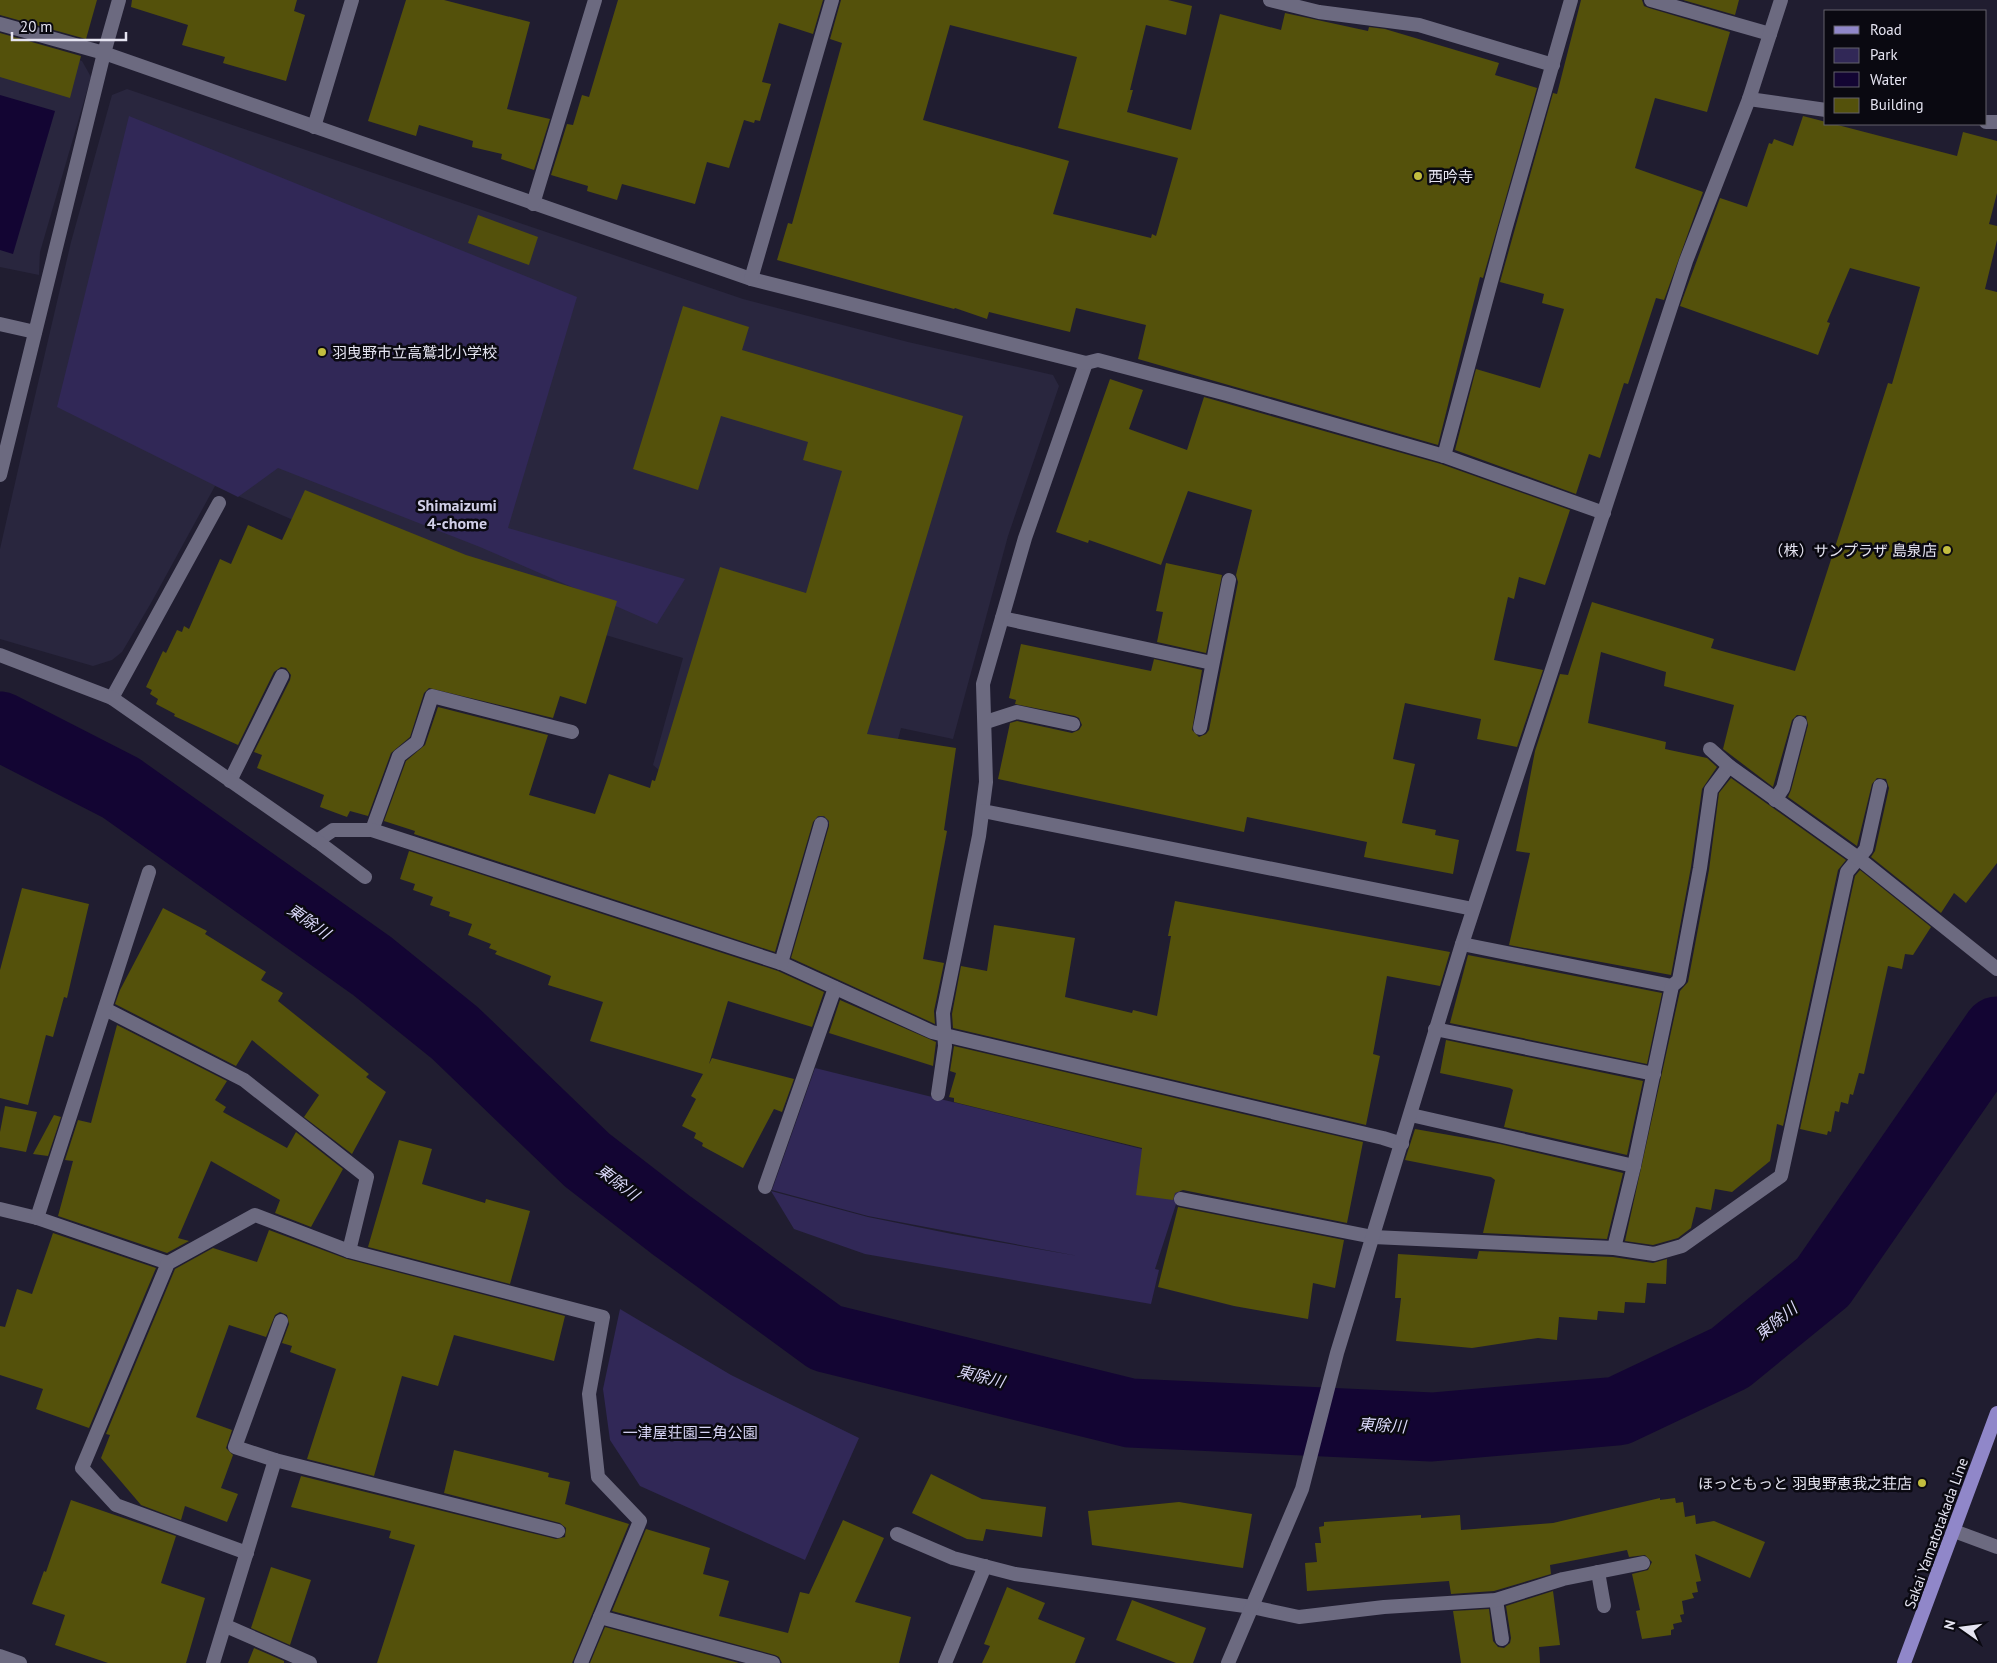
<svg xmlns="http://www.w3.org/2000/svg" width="1997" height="1663" font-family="'PT Sans','Noto Sans JP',sans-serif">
<rect width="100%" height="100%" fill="#201d30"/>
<!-- built -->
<g fill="#29263e">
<path d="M0,37L82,61L91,77L40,252L39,275L0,267Z"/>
<path d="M127,89L743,299L908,342L1053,375L1059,386L1008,536L953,739L901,728L895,750L847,828L753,806L660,771L653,765L683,658L454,590L215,486L151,603L122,652L112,660L93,666L0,639V549L28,426L71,242L112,95Z"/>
</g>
<!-- green -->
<g fill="#312857">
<path d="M129,116L577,297L508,528L685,579L657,624L480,547L278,468L238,497L57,407Z"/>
<path d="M815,1068L1190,1161L1155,1269L1159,1270L1151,1304L865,1254L794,1229L771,1191L868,1217L952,1234L1078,1256L868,1216L772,1190Z"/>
<path d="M620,1309L731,1375L859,1438L805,1560L640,1486L610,1440L603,1389Z"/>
</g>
<!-- water -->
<path fill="#130533" d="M0,95L55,111L13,254L0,250Z"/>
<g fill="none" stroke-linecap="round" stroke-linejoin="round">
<!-- river -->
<path stroke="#130533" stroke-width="69" d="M0,726L121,788L372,966L455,1033L587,1160L671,1225L826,1338L1130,1413L1432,1427L1618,1411L1730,1358L1823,1282L1997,1031"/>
</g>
<!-- building -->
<g fill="#54510b" fill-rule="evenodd">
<path d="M0,0H97L86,39L0,15Z"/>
<path d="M132,0H297L294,11L305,15L286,81L223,63L225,57L182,45L188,25L131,7Z"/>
<path d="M406,0H444L530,22L507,109L550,119L534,170L501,159L502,154L472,147L473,141L419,125L416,136L368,121Z"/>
<path d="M618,0H823L813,34L779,23L762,82L771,84L760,121L755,120L754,123L744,120L729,168L707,162L695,204L622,184L617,200L587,191L588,186L551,175L567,124L573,125L582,95L589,97Z"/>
<path d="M841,0H1168L1192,6L1186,35L1146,25L1130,90H1133L1127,112L1191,130L1220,14L1281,30L1285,13L1368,31L1369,27L1385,29L1499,63L1495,75L1537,88L1483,278L1480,277L1438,445L1138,359L1146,325L1076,308L1070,332L989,312L987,319L955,308L954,309L777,260L788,223L792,224L842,43L830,39ZM950,25L1077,57L1058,128L1178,158L1156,236L1152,234L1151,238L1053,214L1069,161L923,120Z"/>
<path d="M1581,0H1642L1644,6L1649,8L1730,32L1707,112L1655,98L1635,168L1703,192L1664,300L1656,298L1628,384L1624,383L1600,458L1589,454L1576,494L1455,450L1476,369L1540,388L1564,309L1542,303L1544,294L1500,282L1553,93L1557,94Z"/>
<path d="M1683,0H1739L1735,15Z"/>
<path d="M0,33L81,56L70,98L0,77Z"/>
<path d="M1803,116L1957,156L1963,132L1997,141V193L1989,224L1997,226V240L1985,289L1997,292V863L1966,903L1954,893L1941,913L1871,857L1875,851L1889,788L1886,779L1877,778L1872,784L1857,846L1788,797L1791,790L1808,725L1806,716L1797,715L1792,720L1773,787L1723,749L1734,705L1664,686L1666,672L1601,652L1588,723L1666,742L1665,749L1707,758L1717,767L1702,789L1691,867L1671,975L1509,945L1530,853L1516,851L1535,751L1560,674L1568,675L1592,602L1714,639L1711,648L1795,671L1888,383L1892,384L1920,287L1850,268L1827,322L1830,323L1818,355L1680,306L1720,198L1747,207L1769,143L1772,144L1774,139L1793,146Z"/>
<path d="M478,215L538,237L529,265L468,243Z"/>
<path d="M683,306L749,327L742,350L963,416L867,734L956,748L944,830L947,831L923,959L944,963L934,1011L935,1024L791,958L829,826V821L824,816H818L813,822L775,952L414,834L415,831L384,821L406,761L425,745L438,707L548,735L529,795L595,814L609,774L650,788L652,780L655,781L720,567L806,593L842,471L803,460L808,442L721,416L698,490L633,469Z"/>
<path d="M1110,379L1143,390L1129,429L1187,450L1204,397L1441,464L1570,510L1545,585L1519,577L1514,599L1508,597L1494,660L1543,670L1517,747L1477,739L1481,719L1405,703L1393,759L1415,764L1402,823L1436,830L1435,835L1459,840L1453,874L1364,857L1367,842L1247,817L1244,832L998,779L1010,723L1017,721L1072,733L1079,730L1082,725L1079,718L1075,716L1015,704L1016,700L1009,698L1021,644L1151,671L1154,659L1202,670L1192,730L1199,737L1206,734L1209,730L1238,582L1236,575L1252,510L1188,491L1161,565L1089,540L1088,543L1056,532Z"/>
<path d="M305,490L466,555L617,601L586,704L560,696L553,718L429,688L424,693L410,737L391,753L368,816L350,811L347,817L320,807L324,795L257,768L262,755L254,752L290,680L291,675L286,668L281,667L274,672L238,745L174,716L175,714L156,704L158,699L150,694L152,690L146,687L163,651L166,653L177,630L182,632L184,626L189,629L220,559L231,564L248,525L282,540Z"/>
<path d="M1166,563L1222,575L1206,653L1157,642L1163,612L1156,611Z"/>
<path d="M1731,778L1846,860L1838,870L1783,1126L1777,1124L1770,1161L1732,1192L1715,1189L1711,1210L1696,1207L1691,1228L1678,1238L1653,1245L1625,1241L1680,991L1688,982L1709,870L1719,793Z"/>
<path d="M409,851L778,971L824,992L812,1027L728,1001L709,1064L712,1058L794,1079L782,1112L774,1109L743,1168L702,1146L703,1143L694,1138L696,1133L682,1126L696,1099L691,1096L703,1074L590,1041L603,1002L548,985L551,976L495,954L497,951L489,948L491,944L468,935L472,924L449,916L450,912L430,905L433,897L413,890L415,884L400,879Z"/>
<path d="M1860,870L1931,927L1913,955L1905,954L1902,969L1888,966L1864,1074L1859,1073L1853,1095L1850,1094L1848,1104L1841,1102L1839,1112L1835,1111L1831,1132L1828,1131L1827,1135L1800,1129L1855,876Z"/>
<path d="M22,888L89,904L67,998L64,997L53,1037L46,1035L28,1105L0,1098V970Z"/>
<path d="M1175,901L1450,952L1440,986L1387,976L1373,1054L1380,1056L1366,1125L953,1028L952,1014L961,966L987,971L994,925L1075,938L1065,997L1132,1013L1133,1010L1157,1016L1171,936H1168Z"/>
<path d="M163,908L207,931L205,934L266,972L261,980L283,993L278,1001L369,1074L366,1077L386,1092L352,1154L304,1117L319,1095L252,1040L236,1066L115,1004L120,990Z"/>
<path d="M1468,955L1662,993L1647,1064L1450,1023Z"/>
<path d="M840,1000L936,1042L933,1066L829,1033Z"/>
<path d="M117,1025L227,1081L215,1100L226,1107L223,1112L287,1148L296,1132L343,1169L311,1227L275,1213L280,1200L211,1161L178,1238L189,1241L167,1253L58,1216L73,1161L65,1160L78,1120L91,1123Z"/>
<path d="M1446,1040L1643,1081L1627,1155L1504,1127L1513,1090L1510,1088L1440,1073Z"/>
<path d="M954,1046L1363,1142L1347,1223L1183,1190L1175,1193L1173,1200L1136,1195L1142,1148L954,1102V1098L949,1097L956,1073L950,1071Z"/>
<path d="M5,1106L37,1112L26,1152L0,1147V1132Z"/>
<path d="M54,1115L61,1117L48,1156L33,1154Z"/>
<path d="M1415,1129L1500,1144L1623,1173L1607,1239L1483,1233L1495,1180L1491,1177L1405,1160Z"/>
<path d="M399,1140L432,1149L422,1184L485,1203L486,1199L530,1211L510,1284L368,1247Z"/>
<path d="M1178,1207L1344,1240L1335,1288L1313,1283L1308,1319L1234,1306L1158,1287Z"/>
<path d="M269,1230L347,1259L565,1316L554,1361L454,1335L438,1386L402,1376L374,1476L307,1459L336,1369L290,1352L292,1346L282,1343L289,1324L287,1315L280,1312L275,1315L266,1337L229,1325L196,1417L232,1430L226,1448L233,1455L221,1488L238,1494L227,1522L185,1506L181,1520L141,1505L101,1458L110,1435L106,1434L175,1269L213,1248L257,1262Z"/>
<path d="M53,1233L156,1268L89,1428L36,1409L43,1389L0,1375V1326L5,1327L17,1289L32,1294Z"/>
<path d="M1479,1251L1613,1257L1653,1263L1667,1259L1666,1284L1647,1283L1645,1303L1625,1302L1624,1313L1598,1311L1597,1320L1559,1317L1557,1340L1538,1338L1472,1348L1396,1341L1401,1298H1395L1398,1254L1477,1259Z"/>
<path d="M454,1450L549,1473L548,1477L570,1482L565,1504L629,1524L572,1663H377L415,1545L389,1538L391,1531L291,1507L301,1476L556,1539L565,1537L566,1528L560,1523L444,1493Z"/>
<path d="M931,1474L982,1499L1046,1507L1042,1537L986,1529L983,1541L967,1539L912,1513Z"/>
<path d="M1660,1498V1500L1675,1498L1676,1503L1683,1502L1685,1517L1695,1515L1696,1524L1714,1521L1765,1542L1750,1578L1695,1554L1701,1581L1696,1582L1698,1592L1692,1593L1694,1598L1682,1601L1684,1614L1680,1615L1682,1622L1673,1624L1674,1629L1671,1630V1635L1642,1639L1636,1611L1640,1610L1632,1574L1648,1570L1652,1562L1645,1555L1629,1557L1627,1550L1550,1565L1551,1574L1494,1591L1451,1594L1449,1581L1307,1591L1305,1563L1317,1562L1315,1543H1321L1319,1527L1324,1526V1522L1421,1515V1518L1460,1515L1461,1530L1553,1523Z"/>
<path d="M71,1500L176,1536L161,1583L205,1598L186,1663H108L55,1645L65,1615L32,1604L44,1571L46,1572Z"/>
<path d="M1179,1502L1252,1514L1243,1568L1092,1545L1088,1511Z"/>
<path d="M843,1520L884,1538L855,1602L911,1617L899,1663H782L779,1657L775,1655L612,1611L646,1529L710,1548L703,1574L729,1581L719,1616L788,1633L800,1592L809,1594Z"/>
<path d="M271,1567L311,1580L290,1645L251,1628Z"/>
<path d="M1007,1587L1045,1603L1038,1619L1085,1638L1075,1663H982L990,1646L984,1644Z"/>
<path d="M1553,1591L1560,1645L1539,1647L1540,1663H1461L1453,1611L1489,1609L1493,1641L1498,1647L1504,1648L1510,1643L1511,1638L1506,1606Z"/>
<path d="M1132,1600L1206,1628L1193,1663H1176L1116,1640Z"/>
<path d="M605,1627L739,1663H590Z"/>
<path d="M254,1648L284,1661V1663H248Z"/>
</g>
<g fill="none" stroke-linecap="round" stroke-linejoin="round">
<!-- service -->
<g stroke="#6c6a80" stroke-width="14">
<path d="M1651,0L1770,34"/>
<path d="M0,324L35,332"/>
<path d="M1002,618L1212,663"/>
<path d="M112,698L219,503"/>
<path d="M986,722L1017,712L1073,724"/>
<path d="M1200,728L1229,580"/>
<path d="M230,781L282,676"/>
<path d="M1775,800L1783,788L1800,723"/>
<path d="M372,830L399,756L417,742L432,696L572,732"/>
<path d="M317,841L333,830H372L781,963L932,1032L1383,1138L1402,1144"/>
<path d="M1462,944L1672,986"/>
<path d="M781,963L821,824"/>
<path d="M1435,1029L1654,1074"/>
<path d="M938,1094L945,1046L943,1013L979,836L986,782L983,684L1025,538L1086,363"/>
<path d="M1411,1115L1634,1166"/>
<path d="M765,1187L835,988"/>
<path d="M1181,1199L1373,1237L1614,1248L1654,1254L1682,1246L1781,1176L1847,872L1866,849L1880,786"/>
<path d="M1614,1248L1634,1166L1672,986L1679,980L1700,868L1711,790L1729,766"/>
<path d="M281,1321L235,1447L275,1460L558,1531"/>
<path d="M1954,1531L1997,1547"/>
<path d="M1598,1572L1604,1606"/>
<path d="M1496,1600L1502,1639"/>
<path d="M1252,1607L1299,1617L1384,1607L1496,1600L1563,1579L1643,1563"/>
</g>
<!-- minor -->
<g stroke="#6c6a80" stroke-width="14">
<path d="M1270,0L1319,12L1419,25L1553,65"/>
<path d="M0,24L104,53L751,279L1086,363L1098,360L1227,394L1444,456L1604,513"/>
<path d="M1749,99L1826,110"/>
<path d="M1986,122H1997"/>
<path d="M314,127L352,0"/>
<path d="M533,204L595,0"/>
<path d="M751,279L832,0"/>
<path d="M1444,456L1505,230L1571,0"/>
<path d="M0,475L104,53L119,0"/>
<path d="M0,655L112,698L317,841L365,877"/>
<path d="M1710,749L1729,766L1858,858L1997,969"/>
<path d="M983,811L1473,909"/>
<path d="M105,1009L244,1080L367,1177L349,1251"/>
<path d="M0,1209L37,1218L168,1263"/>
<path d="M37,1218L149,872"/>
<path d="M897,1534L953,1558L1015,1574L1252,1607"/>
<path d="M247,1553L116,1505L82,1468L168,1263L255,1215L349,1251L603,1317L589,1394L598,1477L640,1521L581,1663"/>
<path d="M600,1617L773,1663"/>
<path d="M226,1626L310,1663"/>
<path d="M0,1656L20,1663"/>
<path d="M213,1663L275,1460"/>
<path d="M945,1663L985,1566"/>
<path d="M1228,1663L1302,1489L1337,1353L1462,944L1686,261L1749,99L1781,0"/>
</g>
<!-- primary -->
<path stroke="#9087c9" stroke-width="14" d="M1904,1663L1997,1413"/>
</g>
<!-- markers -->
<g fill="#c2bd3f" stroke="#0a0911" stroke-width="2">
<circle cx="1418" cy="176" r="5"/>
<circle cx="322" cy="352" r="5"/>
<circle cx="1947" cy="550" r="5"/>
<circle cx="1922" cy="1483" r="5"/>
</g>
<g text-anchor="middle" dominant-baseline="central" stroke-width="5" stroke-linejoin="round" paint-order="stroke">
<!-- poi labels -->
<g font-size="15" fill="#e5e4f1" stroke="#0a0911" text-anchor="start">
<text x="1428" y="176">西吟寺</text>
<text x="332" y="352">羽曳野市立高鷲北小学校</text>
<text x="1937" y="550" text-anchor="end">（株）サンプラザ 島泉店</text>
<text x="1912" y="1483" text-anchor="end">ほっともっと 羽曳野恵我之荘店</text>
</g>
<!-- park labels -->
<g font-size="15" fill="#d9d6f7" stroke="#0a0911">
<text x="690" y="1432">一津屋荘園三角公園</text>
</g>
<!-- street labels -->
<g font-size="15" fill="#e5e4f1" stroke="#0a0911">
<text transform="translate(1936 1533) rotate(-70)">Sakai Yamatotakada Line</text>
</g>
<!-- neighbourhood labels -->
<g font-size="16" font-weight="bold" fill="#d1cfe8" stroke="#0a0911">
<text x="457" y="505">Shimaizumi<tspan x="457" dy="18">4-chome</tspan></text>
</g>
<!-- water labels -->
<g font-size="16" font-style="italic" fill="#dbd9fa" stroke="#0a0911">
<text transform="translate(309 921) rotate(35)">東除川</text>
<text transform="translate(618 1182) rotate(37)">東除川</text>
<text transform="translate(1776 1321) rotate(-39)">東除川</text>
<text transform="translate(981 1376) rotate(14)">東除川</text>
<text transform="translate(1382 1425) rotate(3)">東除川</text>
</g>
</g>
<!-- legend -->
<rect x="1824" y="10" width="162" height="115" fill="#0a0911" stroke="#62616b"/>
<rect x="1834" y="26" width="25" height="8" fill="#9087c9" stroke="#62616b"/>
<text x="1870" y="35" font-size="15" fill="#e5e4f1">Road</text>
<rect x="1834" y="48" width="25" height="15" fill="#312857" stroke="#62616b"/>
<text x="1870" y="60" font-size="15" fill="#e5e4f1">Park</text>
<rect x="1834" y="72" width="25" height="15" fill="#130533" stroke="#62616b"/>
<text x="1870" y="85" font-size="15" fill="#e5e4f1">Water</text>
<rect x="1834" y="98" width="25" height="15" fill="#54510b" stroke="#62616b"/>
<text x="1870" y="110" font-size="15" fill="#e5e4f1">Building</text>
<!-- north arrow -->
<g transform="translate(1962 1628) rotate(284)" stroke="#0a0911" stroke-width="4" paint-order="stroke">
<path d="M0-4L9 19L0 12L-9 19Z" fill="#e5e4f1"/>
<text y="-8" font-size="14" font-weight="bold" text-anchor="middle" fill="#e5e4f1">N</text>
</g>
<!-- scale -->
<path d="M12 32v8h114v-8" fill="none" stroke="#e5e4f1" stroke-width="2.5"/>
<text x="20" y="32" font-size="15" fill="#e5e4f1" stroke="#0a0911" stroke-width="4" paint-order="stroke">20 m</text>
</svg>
